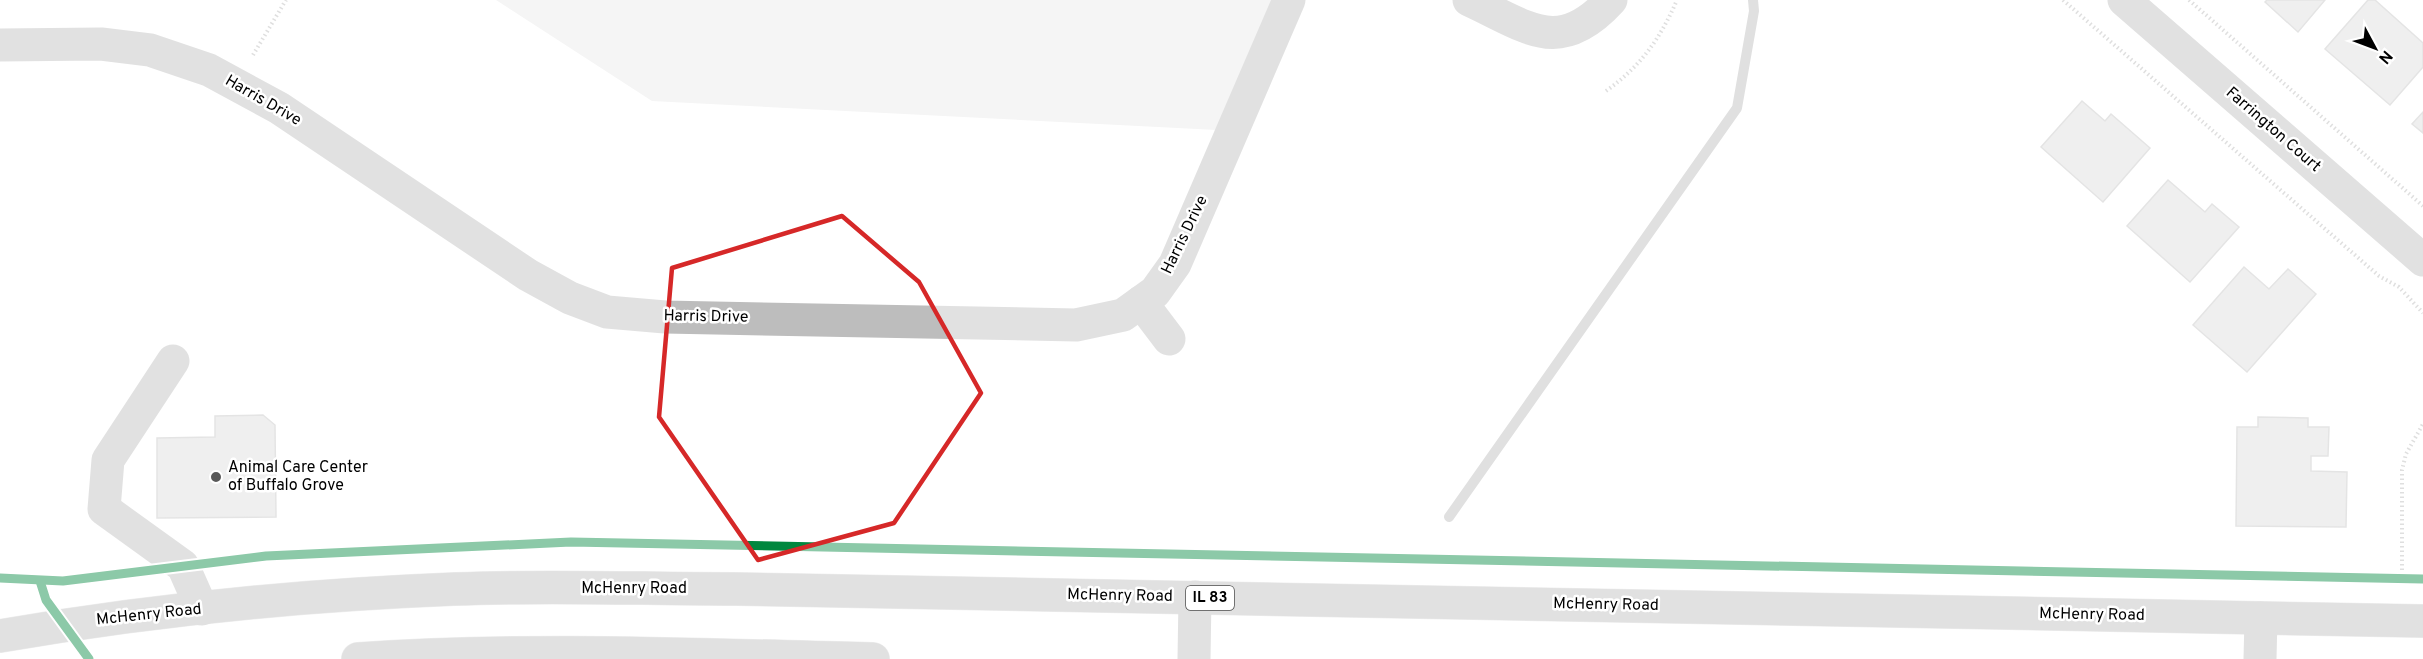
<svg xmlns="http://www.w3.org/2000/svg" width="2423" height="659" font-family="Overpass,sans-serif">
<rect width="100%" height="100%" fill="#fff"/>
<!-- park -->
<path fill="#e8e8e8" d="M496,0H1274L1217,130L652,101Z"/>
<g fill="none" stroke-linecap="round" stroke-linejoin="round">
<!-- stream -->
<path stroke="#bababa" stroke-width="10" d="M1449,517L1737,108L1754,11L1753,0"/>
</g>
<!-- building -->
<g fill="#dcdcdc" stroke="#c4c4c4" stroke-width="1.5">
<path d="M2267,0H2325L2298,32L2265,2Z"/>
<path d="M2368,0H2375L2423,43V67L2390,105L2325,49Z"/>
<path d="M2082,101L2105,121L2111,114L2150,148L2103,202L2041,147Z"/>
<path d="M2423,112V133L2412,124Z"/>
<path d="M2168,180L2205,212L2212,204L2239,227L2190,282L2127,226Z"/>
<path d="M2244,267L2269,289L2288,269L2316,294L2247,372L2193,325Z"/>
<path d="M263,415L275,425L276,517L157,518V438L215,437V416Z"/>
<path d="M2258,417L2308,418V427H2329L2328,456H2311V471L2347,472L2346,527L2236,526L2237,427H2258Z"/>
</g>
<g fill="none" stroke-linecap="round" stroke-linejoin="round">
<!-- major casing -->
<g stroke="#dbdbdb" stroke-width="34">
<g id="major">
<path d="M0,636C150,610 303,595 455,589C548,585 643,589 736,589L2423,621"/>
<path d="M358,659C529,647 702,655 873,659"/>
</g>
</g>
<!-- path -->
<g stroke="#b8b8b8" stroke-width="4" stroke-dasharray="1.5 3" stroke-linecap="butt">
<path d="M2063,0L2379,276L2399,287L2423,313"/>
<path d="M2189,0L2423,206"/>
<path d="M253,55L286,0"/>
<path d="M1606,91C1641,66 1660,39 1677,0"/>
<path d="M2402,579V470L2406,454L2423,424"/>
</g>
<!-- minor -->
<g stroke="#bdbdbd" stroke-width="33">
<path d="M1469,0C1528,27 1559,57 1611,0"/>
<path d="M2124,0L2423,260"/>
<path d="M0,45L101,44L150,50L209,70L279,108L528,275L570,298L607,312L665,317L1076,325L1123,315L1155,292L1175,264L1289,0"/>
<path d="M1141,302L1169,339"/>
<path d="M173,361L108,460L104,509L183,566L202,609"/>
<path d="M1194,659L1195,597"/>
<path d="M2260,659L2261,618"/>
</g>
<!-- major -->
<use href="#major" stroke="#bdbdbd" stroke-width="33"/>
<!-- cycleway casing -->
<g stroke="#fff" stroke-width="13">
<g id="cycleway">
<path d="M0,578L63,581L266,556L571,542L2423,579"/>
<path d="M40,581L46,600L89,659"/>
</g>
</g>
<!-- cycleway -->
<use href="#cycleway" stroke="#00873e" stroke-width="9"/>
</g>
<!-- marked area -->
<path d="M0 0H2423V659H0ZM842,216L919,282L981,393L894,523L758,560L659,417L672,268Z" fill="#fff" fill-opacity=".55" fill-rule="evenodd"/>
<path fill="none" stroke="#d62828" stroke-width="4.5" stroke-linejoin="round" d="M842,216L919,282L981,393L894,523L758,560L659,417L672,268Z"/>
<!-- markers -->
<circle fill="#595959" stroke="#fff" stroke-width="2" cx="216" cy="477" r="6"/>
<g text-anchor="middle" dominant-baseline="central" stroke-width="5" stroke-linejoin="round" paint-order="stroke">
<!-- shield labels -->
<rect fill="#fff" stroke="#4c4c4c" stroke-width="1.5" x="1186" y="586" width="48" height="24" rx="4.5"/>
<g font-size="15" font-weight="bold" fill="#000">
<text x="1210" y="598">IL 83</text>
</g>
<!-- street labels -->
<g font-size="16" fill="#000" stroke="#fff">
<text transform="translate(263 101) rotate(30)">Harris Drive</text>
<text transform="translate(2273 130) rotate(41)">Farrington Court</text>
<text transform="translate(1185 235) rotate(-64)">Harris Drive</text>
<text transform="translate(706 317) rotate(1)">Harris Drive</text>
<text x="634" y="589">McHenry Road</text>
<text transform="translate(1120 596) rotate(1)">McHenry Road</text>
<text transform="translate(1606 605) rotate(1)">McHenry Road</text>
<text transform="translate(149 615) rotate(-6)">McHenry Road</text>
<text transform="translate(2092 615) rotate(1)">McHenry Road</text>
</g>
<!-- poi labels -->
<g font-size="16" fill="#000" stroke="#fff" text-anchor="start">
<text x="228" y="468">Animal Care Center<tspan x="228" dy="18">of Buffalo Grove</tspan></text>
</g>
</g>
<!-- north arrow -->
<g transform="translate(2375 48) rotate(131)" stroke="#ffffff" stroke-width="4.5" paint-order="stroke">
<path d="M0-4.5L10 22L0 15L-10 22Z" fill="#000000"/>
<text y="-9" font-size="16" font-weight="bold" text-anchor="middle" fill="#000000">N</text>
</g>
</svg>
